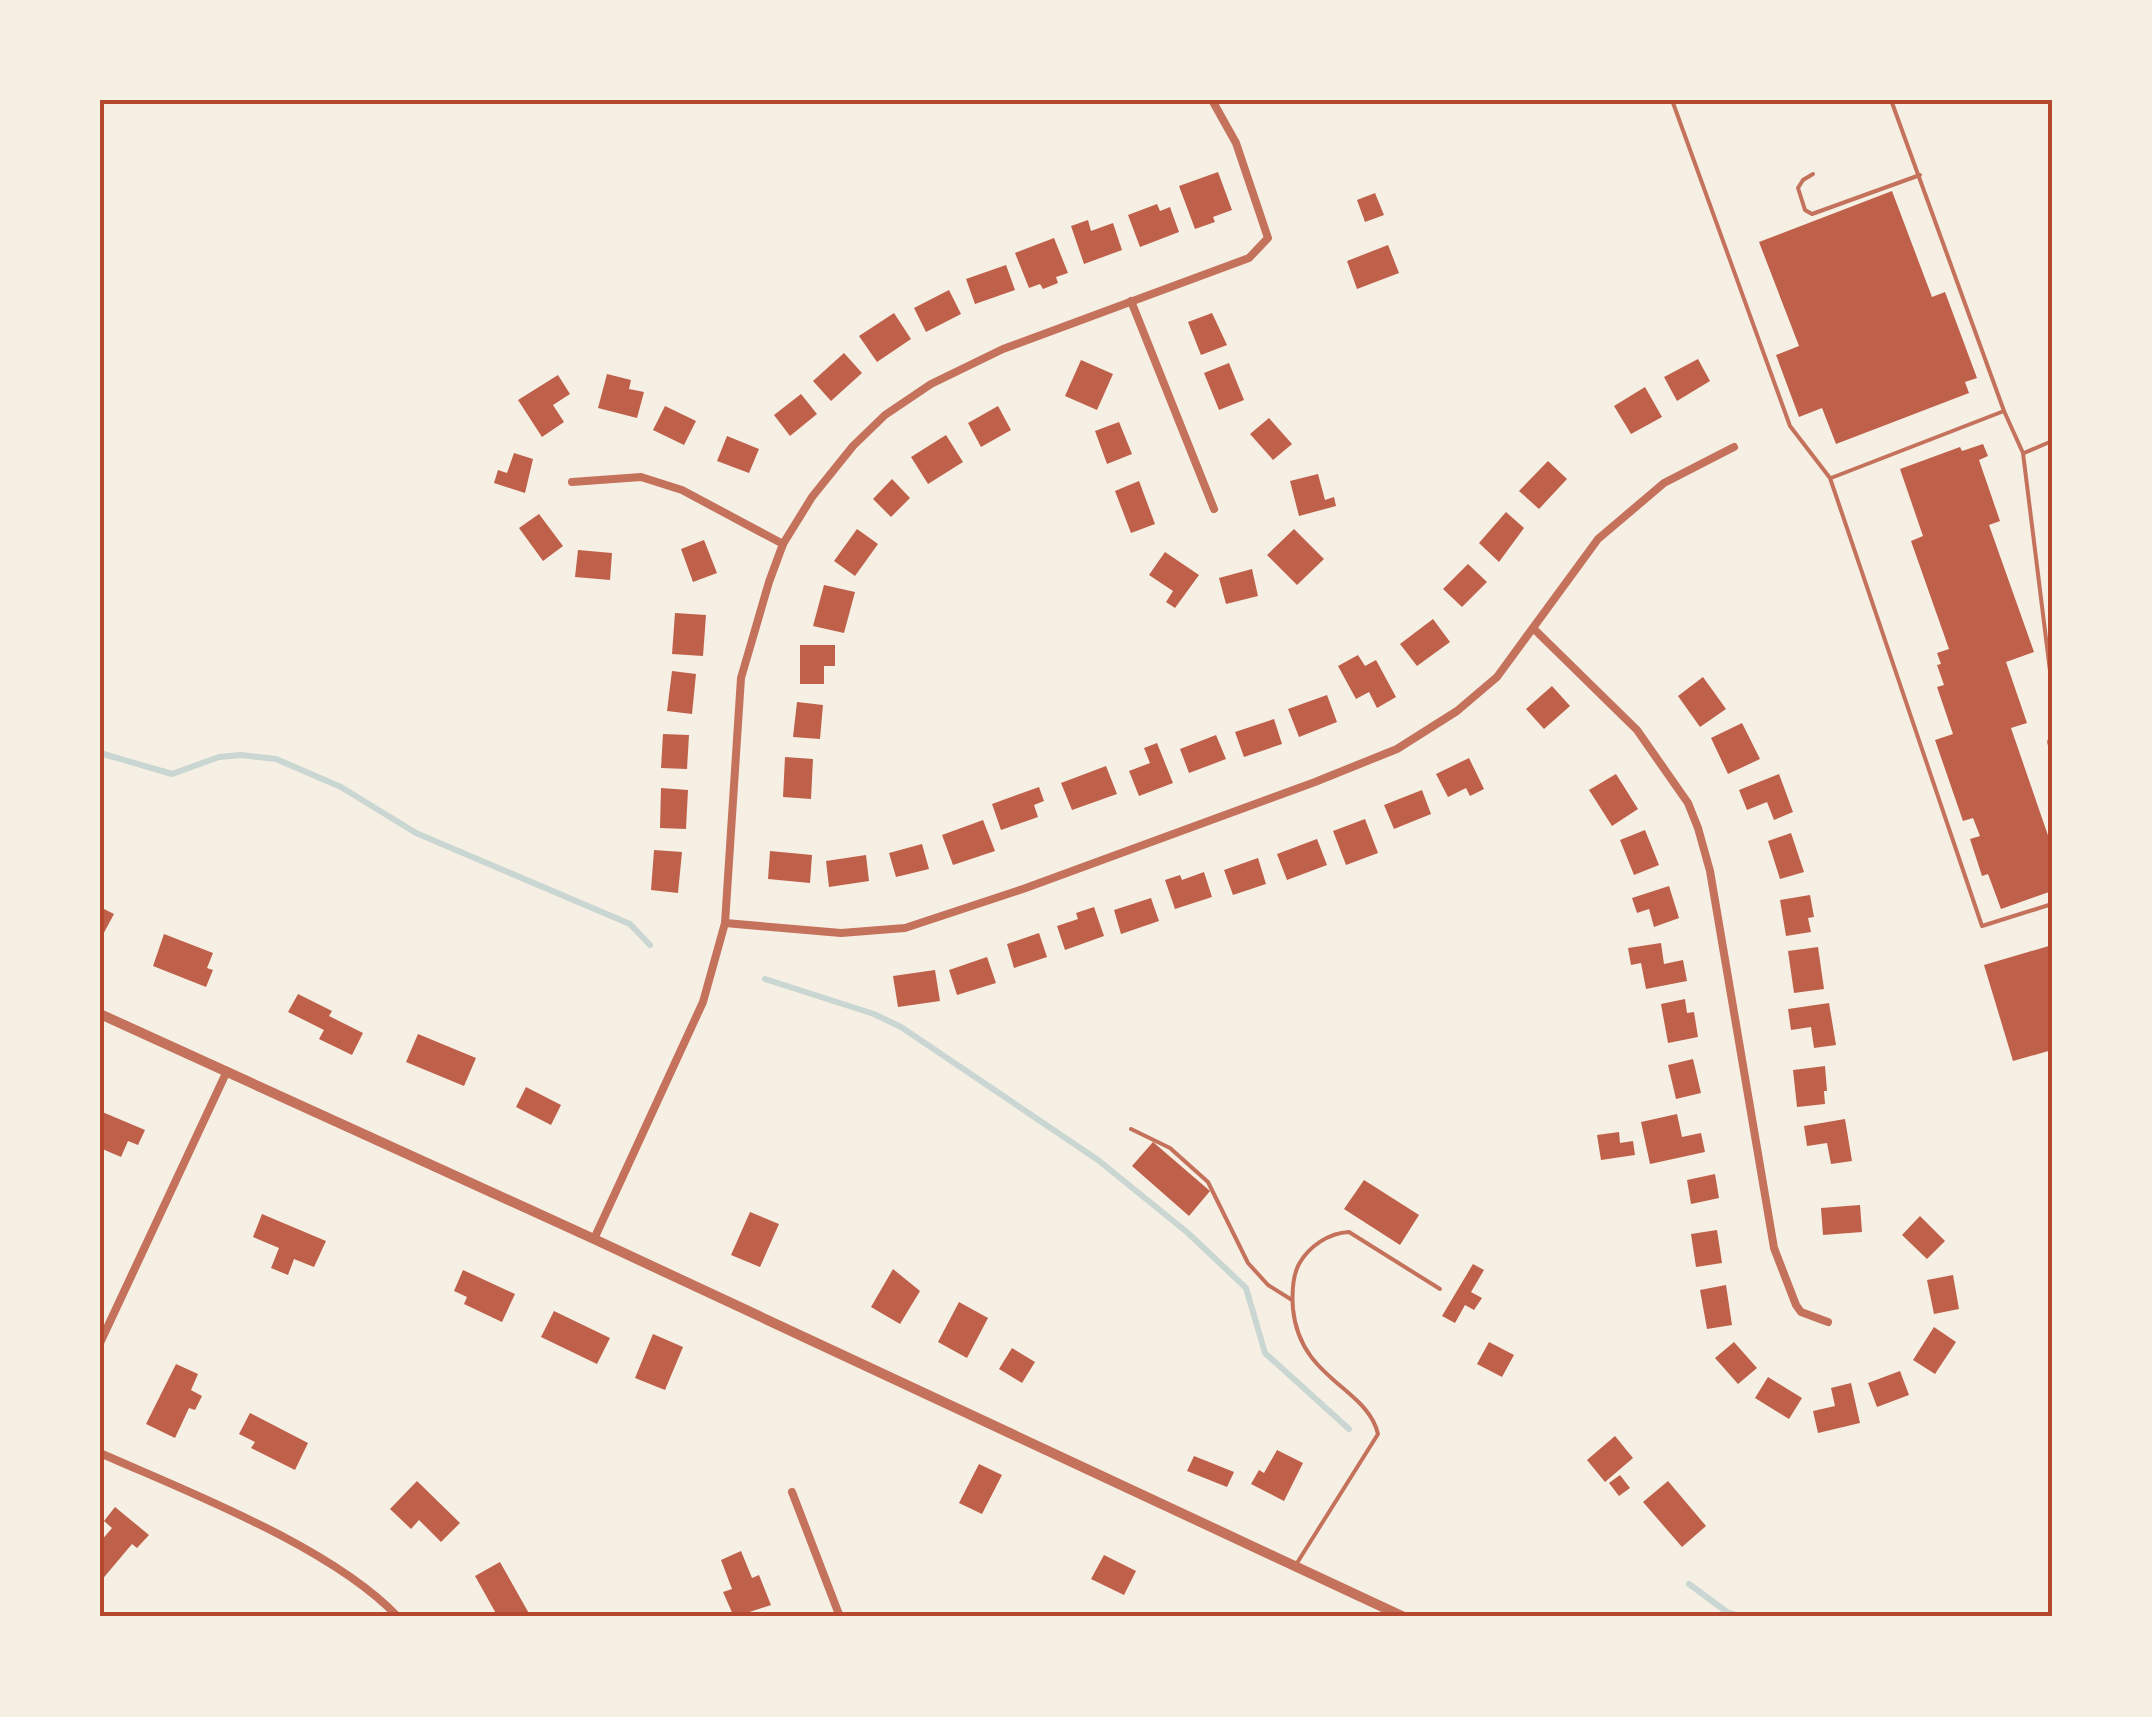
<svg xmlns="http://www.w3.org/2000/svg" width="2152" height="1717" font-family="'Titillium Web',sans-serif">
<rect width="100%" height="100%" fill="#f6efe4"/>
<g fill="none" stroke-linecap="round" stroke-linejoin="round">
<!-- stream -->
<g stroke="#c9d6d2" stroke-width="6">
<path d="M100,753L172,774L219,757L241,755L276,759L341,787L416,833L630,924L650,945"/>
<path d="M765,979L874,1014L901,1027L1098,1160L1188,1233L1246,1288L1265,1353L1349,1429"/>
<path d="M1689,1584L1727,1612L1742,1617"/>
</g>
</g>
<!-- building -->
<g fill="#bf614a">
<path d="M1218,172L1232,210L1213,217L1215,222L1195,229L1179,186Z"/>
<path d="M1892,191L1932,297L1945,292L1977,378L1965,382L1969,393L1836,444L1822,408L1799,417L1776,355L1799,346L1759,242Z"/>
<path d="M1375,193L1384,215L1365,222L1357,200Z"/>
<path d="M1157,204L1160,211L1170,207L1179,232L1140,247L1128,215Z"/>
<path d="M1088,220L1091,231L1113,223L1122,250L1084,264L1071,226Z"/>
<path d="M1054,238L1068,273L1056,277L1058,283L1043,289L1040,284L1029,288L1015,253Z"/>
<path d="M1388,245L1399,273L1357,289L1347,261Z"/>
<path d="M1006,265L1015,290L975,304L966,279Z"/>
<path d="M949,290L961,314L926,332L914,308Z"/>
<path d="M894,313L911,339L877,362L859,336Z"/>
<path d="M1212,313L1227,345L1201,355L1188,322Z"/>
<path d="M844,353L862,373L831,401L813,381Z"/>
<path d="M1698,359L1710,381L1677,401L1664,377Z"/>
<path d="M1081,360L1113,374L1097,410L1065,396Z"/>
<path d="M1229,363L1244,400L1219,410L1204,373Z"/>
<path d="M607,374L631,380L629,389L644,392L637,418L598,408Z"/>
<path d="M558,375L570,394L553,405L564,422L542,437L518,400Z"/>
<path d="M1645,387L1662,417L1631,434L1614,406Z"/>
<path d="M801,394L817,414L790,436L774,415Z"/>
<path d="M665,406L696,421L684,445L653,430Z"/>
<path d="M998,406L1011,430L981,447L968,423Z"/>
<path d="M1269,418L1292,444L1273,460L1250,434Z"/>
<path d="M1119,422L1132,454L1107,464L1095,431Z"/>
<path d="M946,435L963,462L928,484L911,457Z"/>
<path d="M727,436L759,449L749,473L717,461Z"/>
<path d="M1983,444L1988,456L1979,460L2000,521L1989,525L2034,652L2006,662L2027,723L2011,728L2052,847V891L2001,909L1988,874L1982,876L1970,839L1980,836L1973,818L1963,821L1935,740L1953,734L1937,687L1944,685L1937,665L1941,664L1937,653L1949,649L1911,541L1923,536L1900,469L1960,447L1962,451Z"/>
<path d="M514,453L533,459L525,493L494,483L498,470L507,473Z"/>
<path d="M1548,461L1567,479L1539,509L1519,491Z"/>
<path d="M1318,474L1325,500L1334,497L1336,506L1299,516L1290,481Z"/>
<path d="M892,479L910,498L891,517L873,499Z"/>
<path d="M1139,481L1155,524L1131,533L1115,491Z"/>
<path d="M1506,512L1524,528L1499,562L1479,543Z"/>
<path d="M539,514L563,546L543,561L519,528Z"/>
<path d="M857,529L878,544L855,576L834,561Z"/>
<path d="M1294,529L1324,559L1297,585L1267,555Z"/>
<path d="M704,540L717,573L693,582L681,549Z"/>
<path d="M578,550L612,553L610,580L575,577Z"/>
<path d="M1165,552L1199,575L1175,608L1166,602L1173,591L1149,575Z"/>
<path d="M1468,564L1487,582L1462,607L1443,589Z"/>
<path d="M1252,569L1258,596L1226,604L1219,578Z"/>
<path d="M824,585L855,592L844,633L813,626Z"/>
<path d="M675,613L706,615L703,656L672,654Z"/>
<path d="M1433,619L1450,642L1417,666L1400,644Z"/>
<path d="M800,645H835V666H824V684H800Z"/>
<path d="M1358,655L1365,666L1376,660L1396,697L1377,708L1369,692L1356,699L1338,666Z"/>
<path d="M672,671L696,674L692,714L667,711Z"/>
<path d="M1703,677L1726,709L1700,727L1678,696Z"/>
<path d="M1552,686L1570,706L1544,729L1526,709Z"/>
<path d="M1327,695L1337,722L1299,737L1288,709Z"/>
<path d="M797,702L823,705L820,739L793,737Z"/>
<path d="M1274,719L1282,744L1244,757L1235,732Z"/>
<path d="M1742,723L1760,759L1728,774L1711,738Z"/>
<path d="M663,734L689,735L687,769L661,768Z"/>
<path d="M1216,735L1226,759L1189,773L1180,749Z"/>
<path d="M1157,743L1173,783L1139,796L1129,771L1150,763L1144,748Z"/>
<path d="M785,757L813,759L811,799L783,797Z"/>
<path d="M1469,758L1484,789L1470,796L1466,788L1448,797L1436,774Z"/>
<path d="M1106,766L1117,794L1072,810L1061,783Z"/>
<path d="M1616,774L1638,809L1612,826L1589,790Z"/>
<path d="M1779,774L1793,812L1774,820L1767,802L1747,810L1739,790Z"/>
<path d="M1039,787L1044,801L1034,805L1038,817L1001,830L992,804Z"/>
<path d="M661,788L688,790L686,829L660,828Z"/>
<path d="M1422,790L1431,814L1394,829L1384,805Z"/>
<path d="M1365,819L1378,853L1346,865L1333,831Z"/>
<path d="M983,820L995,851L953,865L942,835Z"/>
<path d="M1645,830L1659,865L1634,875L1620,840Z"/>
<path d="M1791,833L1804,872L1780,879L1768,841Z"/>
<path d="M1317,839L1327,865L1287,880L1277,854Z"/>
<path d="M922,844L929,869L896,877L889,853Z"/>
<path d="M654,850L682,852L678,893L651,890Z"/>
<path d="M770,851L812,855L810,883L768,879Z"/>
<path d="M866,855L869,881L829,887L826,861Z"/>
<path d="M1258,858L1266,884L1233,895L1224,870Z"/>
<path d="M1204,872L1212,897L1175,909L1165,880L1180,875L1182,880Z"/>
<path d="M1669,886L1679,918L1654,927L1649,909L1637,913L1632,898Z"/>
<path d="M1810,895L1814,917L1808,918L1811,932L1786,936L1780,900Z"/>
<path d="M1151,898L1159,921L1121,934L1114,910Z"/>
<path d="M100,907L114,914L100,940Z"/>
<path d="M1094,907L1104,936L1065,950L1057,926L1078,919L1076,913Z"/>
<path d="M1039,933L1047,957L1014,968L1007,944Z"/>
<path d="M164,934L213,953L207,968L213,970L206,987L153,966Z"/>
<path d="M1661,943L1664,964L1683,960L1687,981L1646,989L1641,963L1631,965L1628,948Z"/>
<path d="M2052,945V1050L2013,1061L1984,965Z"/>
<path d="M1818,947L1824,989L1794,993L1788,951Z"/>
<path d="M987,957L996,983L957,995L949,970Z"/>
<path d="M935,970L940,1001L898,1007L893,976Z"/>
<path d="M298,994L332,1011L329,1016L363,1033L352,1055L319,1039L324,1030L288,1012Z"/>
<path d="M1685,999L1687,1013L1694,1012L1698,1037L1668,1043L1661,1004Z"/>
<path d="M1829,1003L1836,1045L1814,1048L1811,1027L1791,1030L1788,1009Z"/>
<path d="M418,1034L476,1058L464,1086L406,1062Z"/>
<path d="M1693,1059L1701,1093L1676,1099L1668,1065Z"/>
<path d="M1825,1066L1827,1091H1824L1825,1104L1797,1107L1793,1070Z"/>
<path d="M526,1087L561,1105L551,1125L516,1107Z"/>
<path d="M100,1111L145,1130L138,1145L128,1141L121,1157L100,1148Z"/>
<path d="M1677,1114L1682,1137L1701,1133L1705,1152L1650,1164L1641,1122Z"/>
<path d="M1845,1119L1852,1161L1831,1164L1827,1143L1807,1146L1804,1126Z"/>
<path d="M1619,1132L1620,1143L1633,1141L1635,1155L1601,1160L1597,1135Z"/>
<path d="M1153,1142L1210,1191L1189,1216L1132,1166Z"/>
<path d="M1715,1174L1719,1198L1691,1204L1687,1180Z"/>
<path d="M1364,1180L1419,1215L1400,1245L1344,1209Z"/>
<path d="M1860,1205L1862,1232L1823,1235L1821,1208Z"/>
<path d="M750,1212L779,1224L760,1267L731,1255Z"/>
<path d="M262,1214L326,1241L314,1267L294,1259L288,1275L271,1268L279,1248L253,1237Z"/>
<path d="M1920,1216L1945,1241L1927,1259L1902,1235Z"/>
<path d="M1717,1230L1722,1263L1696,1267L1691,1234Z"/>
<path d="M1473,1264L1484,1270L1471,1292L1482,1298L1474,1310L1465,1305L1455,1323L1442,1316Z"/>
<path d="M893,1269L920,1291L900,1324L871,1307Z"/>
<path d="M463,1270L515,1294L502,1322L464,1304L467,1297L454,1291Z"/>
<path d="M1953,1275L1959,1309L1934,1314L1927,1280Z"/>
<path d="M1726,1285L1732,1325L1707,1329L1700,1290Z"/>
<path d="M959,1302L988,1318L967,1358L938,1342Z"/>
<path d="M554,1311L610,1338L597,1364L541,1337Z"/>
<path d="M1934,1327L1956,1342L1935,1374L1913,1360Z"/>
<path d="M653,1334L683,1347L665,1390L635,1378Z"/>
<path d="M1489,1342L1514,1355L1502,1377L1477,1364Z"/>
<path d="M1734,1342L1757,1368L1738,1384L1715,1358Z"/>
<path d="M1012,1348L1035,1362L1022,1383L999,1369Z"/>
<path d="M176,1364L198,1374L191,1390L202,1396L195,1410L189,1408L175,1438L146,1424Z"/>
<path d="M1900,1371L1909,1395L1877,1407L1868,1383Z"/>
<path d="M1768,1377L1802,1398L1789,1419L1755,1398Z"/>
<path d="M1851,1383L1860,1423L1818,1433L1813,1411L1835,1406L1831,1388Z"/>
<path d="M250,1413L308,1443L295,1470L251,1448L255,1442L239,1434Z"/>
<path d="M1615,1436L1633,1458L1605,1482L1587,1460Z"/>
<path d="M1277,1450L1303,1463L1284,1501L1251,1484L1259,1470L1264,1473Z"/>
<path d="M1194,1456L1234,1472L1227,1487L1187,1471Z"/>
<path d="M979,1464L1002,1475L982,1514L959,1503Z"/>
<path d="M1620,1475L1630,1488L1619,1496L1609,1483Z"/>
<path d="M417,1481L460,1523L441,1542L419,1520L411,1529L390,1509Z"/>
<path d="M1668,1481L1706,1526L1682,1547L1643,1502Z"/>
<path d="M115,1507L149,1535L137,1548L132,1544L100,1582V1542L112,1528L104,1521Z"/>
<path d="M741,1551L752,1578L759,1575L771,1605L734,1617L723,1592L732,1589L721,1560Z"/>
<path d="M1104,1555L1136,1571L1124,1595L1091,1579Z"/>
<path d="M500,1562L531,1617H498L475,1576Z"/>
</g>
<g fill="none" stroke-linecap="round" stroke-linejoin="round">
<!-- service -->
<g stroke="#c5725c" stroke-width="4">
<path d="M1672,100L1790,426L1830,478L1982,926L2052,904"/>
<path d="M1891,100L2004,411L2023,453L2052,687"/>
<path d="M1813,174L1803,180L1798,188L1805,210L1812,214L1920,175"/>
<path d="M2024,453L2052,441"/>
<path d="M1831,478L2004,411"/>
<path d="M2052,734L2049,742L2052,752"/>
<path d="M1131,1129L1170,1148L1208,1182L1248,1263L1268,1285L1292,1300"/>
<path d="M1297,1563L1378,1434C1367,1387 1300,1380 1293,1309C1292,1295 1292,1277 1299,1264C1309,1246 1329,1233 1349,1232L1440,1289"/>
</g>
<!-- minor -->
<g stroke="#c5725c" stroke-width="8">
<path d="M1131,301L1214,509"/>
<path d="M572,482L641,477L682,490L783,544"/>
<path d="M1534,629L1637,730L1688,803L1698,828L1710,871L1774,1248L1796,1305L1801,1312L1828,1322"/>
<path d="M725,923L841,933L905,928L1023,889L1315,782L1397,749L1457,711L1497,677L1598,539L1664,483L1734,447"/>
<path d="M594,1239L703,1002L725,923L741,678L769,582L783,544L812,497L853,446L885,415L931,384L1003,349L1249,258L1268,238L1236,143L1212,100"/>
<path d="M100,1343L227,1071"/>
<path d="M100,1453C188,1492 332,1547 398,1617"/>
<path d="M792,1492L840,1617"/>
</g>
<!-- tertiary -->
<path stroke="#c5725c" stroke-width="10" d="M100,1014L594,1239L1404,1617"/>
</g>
<!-- border -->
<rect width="2152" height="1717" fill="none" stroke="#f6efe4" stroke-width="205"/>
<rect x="102" y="102" width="1948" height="1512" fill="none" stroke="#b5482f" stroke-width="4"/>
</svg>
